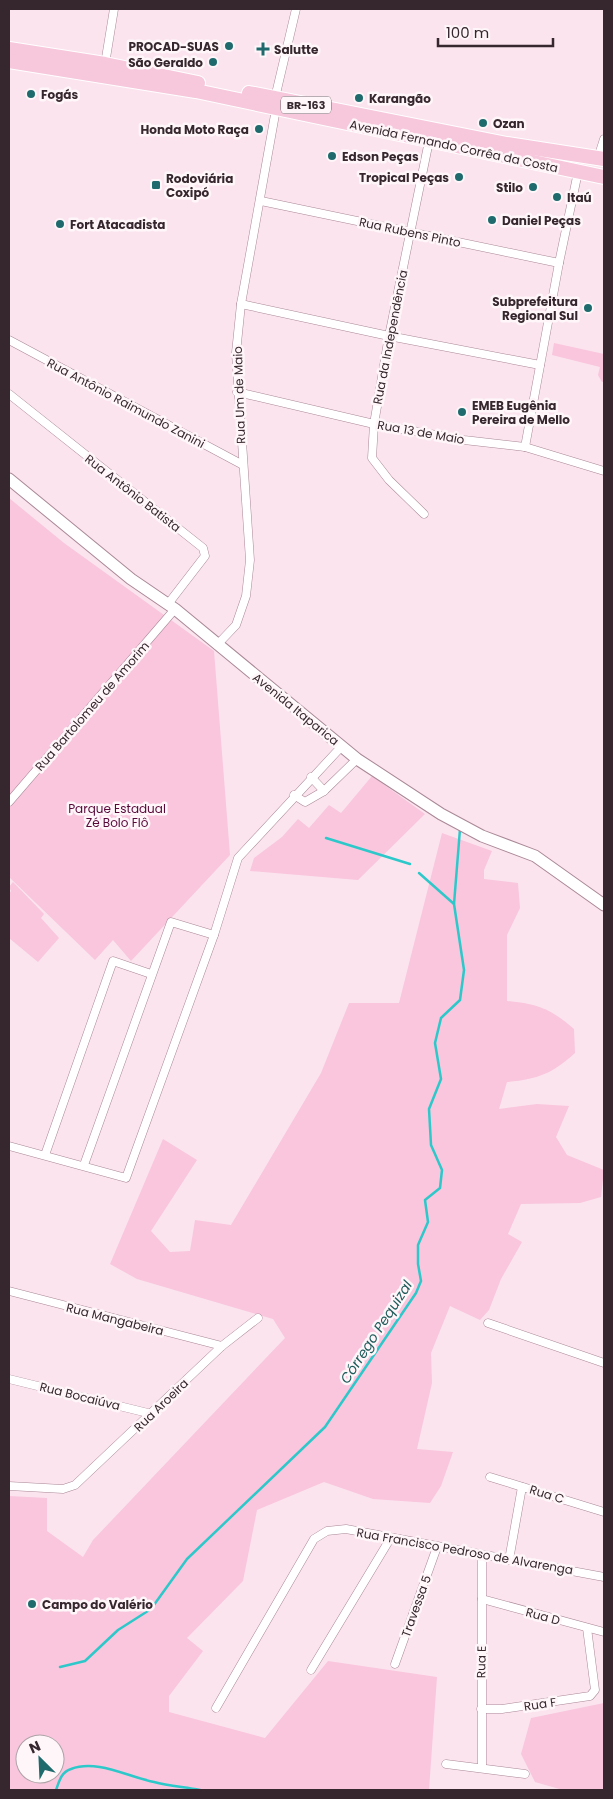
<svg xmlns="http://www.w3.org/2000/svg" width="613" height="1799" font-family="Poppins,sans-serif">
<rect width="100%" height="100%" fill="#fbe4ee"/>
<!-- green -->
<g fill="#f9c6dd" fill-rule="evenodd">
<path d="M554,343L604,354V381L602,382L598,375L600,367L552,355Z"/>
<path d="M9,498L64,543L214,651L230,855L131,961L113,940L95,960L9,877Z"/>
<path d="M372,776L425,814L358,880L250,871L254,858L282,837L298,819L309,828L329,805L341,813Z"/>
<path d="M442,833L492,851L484,870V879L518,883L520,908L507,935V1001C538,1004 551,1009 574,1029L575,1053C552,1074 538,1079 507,1082L499,1109L537,1104L569,1106L556,1137L567,1155L604,1170L601,1197L580,1203L521,1204L508,1234L522,1242L501,1279L489,1310L480,1320L450,1306L431,1353L432,1383L417,1449L453,1452L441,1486L430,1503L373,1499L324,1482L257,1510L243,1581L187,1638L203,1651L169,1696V1712L265,1738L328,1661L437,1677L429,1790H9V1496L47,1498V1531L83,1557L93,1540L285,1338L273,1319L137,1279L110,1264L163,1139L197,1160L151,1231L170,1252L190,1251L195,1220L231,1225L321,1073L349,1003H399ZM25,1744H55V1774H25Z"/>
<path d="M13,882L44,914L41,918L59,938L38,962L9,938V894L11,891L9,887Z"/>
<path d="M604,1703V1790H563L535,1782L521,1754L531,1718Z"/>
</g>
<g fill="none" stroke-linecap="round" stroke-linejoin="round">
<!-- stream -->
<g stroke="#2dc8ca" stroke-width="2.5">
<path d="M326,838L410,864"/>
<path d="M419,873L454,904"/>
<path d="M60,1667L85,1661L118,1630L151,1609L187,1559L325,1427L416,1293L421,1281L418,1264V1245L428,1222L425,1200L440,1188L442,1170L431,1145L429,1109L441,1079L435,1043L441,1018L460,1000L464,970L454,904L460,829"/>
<path d="M56,1790C59,1782 61,1772 71,1769C97,1759 128,1777 154,1782C169,1786 185,1787 200,1790"/>
</g>
<!-- street casing -->
<g stroke="#aa8897" stroke-width="9">
<g id="street">
<path d="M105,64L114,9"/>
<path d="M275,98L296,9"/>
<path d="M598,158L604,139"/>
<path d="M261,201L559,263"/>
<path d="M241,304L389,336L540,365"/>
<path d="M9,340L243,465"/>
<path d="M237,392L374,424L464,440L525,447L604,471"/>
<path d="M9,394L203,548L205,556L168,604"/>
<path d="M525,447L559,263L578,172"/>
<path d="M424,514L389,480L372,458L374,424L389,336L429,141"/>
<path d="M217,645L236,625L246,596L250,560L236,353L241,304L276,109"/>
<path d="M311,777L324,791L357,759"/>
<path d="M294,795L305,802L324,791"/>
<path d="M9,802L175,609"/>
<path d="M9,1146L126,1178L214,935L238,858L342,746"/>
<path d="M45,1155L113,961L151,974"/>
<path d="M84,1165L171,922L214,935"/>
<path d="M9,1291L222,1346"/>
<path d="M488,1323L604,1363"/>
<path d="M9,1379L152,1414"/>
<path d="M490,1477L604,1512"/>
<path d="M9,1486L63,1489L75,1485L222,1346L258,1318"/>
<path d="M509,1560L522,1487"/>
<path d="M482,1599L604,1632"/>
<path d="M395,1664L437,1547"/>
<path d="M311,1670L390,1539"/>
<path d="M216,1708L314,1539L327,1531L346,1529L604,1577"/>
<path d="M481,1709H502L590,1696L595,1690L587,1628"/>
<path d="M446,1764L525,1774"/>
<path d="M482,1768V1555"/>
</g>
</g>
<!-- secondary casing -->
<g stroke="#aa8897" stroke-width="13">
<path id="secondary" d="M9,479L131,579L175,609L357,759L441,814L482,836L535,856L604,905"/>
</g>
<!-- highway casing -->
<g stroke="#fff" stroke-width="16">
<g id="highway">
<path d="M9,49L105,64L198,83"/>
<path d="M9,61L196,91L604,177"/>
<path d="M249,93L507,144L604,159"/>
</g>
</g>
<!-- street -->
<use href="#street" stroke="#fff" stroke-width="8"/>
<!-- secondary -->
<use href="#secondary" stroke="#fff" stroke-width="11"/>
<!-- highway -->
<use href="#highway" stroke="#f7c7dc" stroke-width="14"/>
</g>
<!-- markers -->
<g fill="#1e6a6c" stroke="#fef6f9" stroke-width="2">
<circle cx="229" cy="46" r="5"/>
<path d="M260.5 41.5h5v5h5v5h-5v5h-5v-5h-5v-5h5z"/>
<circle cx="213" cy="62" r="5"/>
<circle cx="31" cy="94" r="5"/>
<circle cx="359" cy="98" r="5"/>
<circle cx="483" cy="123" r="5"/>
<circle cx="259" cy="129" r="5"/>
<circle cx="332" cy="156" r="5"/>
<circle cx="459" cy="177" r="5"/>
<rect x="151" y="180" width="10" height="10" rx="2.5"/>
<circle cx="533" cy="187" r="5"/>
<circle cx="557" cy="197" r="5"/>
<circle cx="492" cy="220" r="5"/>
<circle cx="60" cy="224" r="5"/>
<circle cx="588" cy="308" r="5"/>
<circle cx="462" cy="412" r="5"/>
<circle cx="32" cy="1604" r="5"/>
</g>
<g text-anchor="middle" dominant-baseline="central" stroke-width="5" stroke-linejoin="round" paint-order="stroke">
<!-- shield labels -->
<rect fill="#fef6f9" stroke="#71656a" stroke-width="1" x="281" y="96.5" width="50" height="17" rx="4"/>
<g font-size="11" font-weight="bold" fill="#35272d">
<text x="306" y="105">BR-163</text>
</g>
<!-- poi labels -->
<g font-size="12" font-weight="bold" fill="#35272d" stroke="#fef6f9" text-anchor="start">
<text x="219" y="46" text-anchor="end">PROCAD-SUAS</text>
<text x="274" y="49">Salutte</text>
<text x="203" y="62" text-anchor="end">São Geraldo</text>
<text x="41" y="94">Fogás</text>
<text x="369" y="98">Karangão</text>
<text x="493" y="123">Ozan</text>
<text x="249" y="129" text-anchor="end">Honda Moto Raça</text>
<text x="342" y="156">Edson Peças</text>
<text x="449" y="177" text-anchor="end">Tropical Peças</text>
<text x="166" y="178">Rodoviária<tspan x="166" dy="14">Coxipó</tspan></text>
<text x="523" y="187" text-anchor="end">Stilo</text>
<text x="567" y="197">Itaú</text>
<text x="502" y="220">Daniel Peças</text>
<text x="70" y="224">Fort Atacadista</text>
<text x="578" y="301" text-anchor="end">Subprefeitura<tspan x="578" dy="14">Regional Sul</tspan></text>
<text x="472" y="405">EMEB Eugênia<tspan x="472" dy="14">Pereira de Mello</tspan></text>
<text x="42" y="1604">Campo do Valério</text>
</g>
<!-- street labels -->
<g font-size="12" fill="#35272d" stroke="#fef6f9">
<text transform="translate(454 146) rotate(12)">Avenida Fernando Corrêa da Costa</text>
<text transform="translate(410 232) rotate(12)">Rua Rubens Pinto</text>
<text transform="translate(390 337) rotate(-79)">Rua da Independência</text>
<text transform="translate(239 395) rotate(-92)">Rua Um de Maio</text>
<text transform="translate(126 403) rotate(28)">Rua Antônio Raimundo Zanini</text>
<text transform="translate(421 432) rotate(10)">Rua 13 de Maio</text>
<text transform="translate(133 493) rotate(38)">Rua Antônio Batista</text>
<text transform="translate(92 706) rotate(-49)">Rua Bartolomeu de Amorim</text>
<text transform="translate(296 709) rotate(39)">Avenida Itaparica</text>
<text transform="translate(115 1319) rotate(14)">Rua Mangabeira</text>
<text transform="translate(80 1396) rotate(14)">Rua Bocaiúva</text>
<text transform="translate(161 1405) rotate(-44)">Rua Aroeira</text>
<text transform="translate(547 1494) rotate(17)">Rua C</text>
<text transform="translate(465 1551) rotate(10)">Rua Francisco Pedroso de Alvarenga</text>
<text transform="translate(416 1606) rotate(-70)">Travessa 5</text>
<text transform="translate(543 1616) rotate(15)">Rua D</text>
<text transform="translate(481 1662) rotate(-89)">Rua E</text>
<text transform="translate(540 1704) rotate(-8)">Rua F</text>
</g>
<!-- park labels -->
<g font-size="12" fill="#580739" stroke="#fef6f9">
<text x="117" y="808">Parque Estadual<tspan x="117" dy="14">Zé Bolo Flô</tspan></text>
</g>
<!-- water labels -->
<g font-size="14" font-style="italic" fill="#1f5b5b" stroke="#fef6f9">
<text transform="translate(376 1332) rotate(-57)">Córrego Pequizal</text>
</g>
</g>
<!-- border -->
<rect width="613" height="1799" fill="none" stroke="#35272d" stroke-width="20"/>
<!-- north arrow -->
<g transform="translate(40 1759) rotate(336)"><circle r="24" fill="#fef6f9" stroke="#aea3a7"/>
<path d="M0-4L9 19L0 12L-9 19Z" fill="#1e6a6c"/>
<text y="-8" font-size="14" font-weight="bold" text-anchor="middle" fill="#35272d">N</text>
</g>
<!-- scale -->
<path d="M438 38v8h115v-8" fill="none" stroke="#35272d" stroke-width="2.5"/>
<text x="446" y="38" font-size="15" fill="#35272d" stroke="#fef6f9" stroke-width="4" paint-order="stroke">100 m</text>
</svg>
